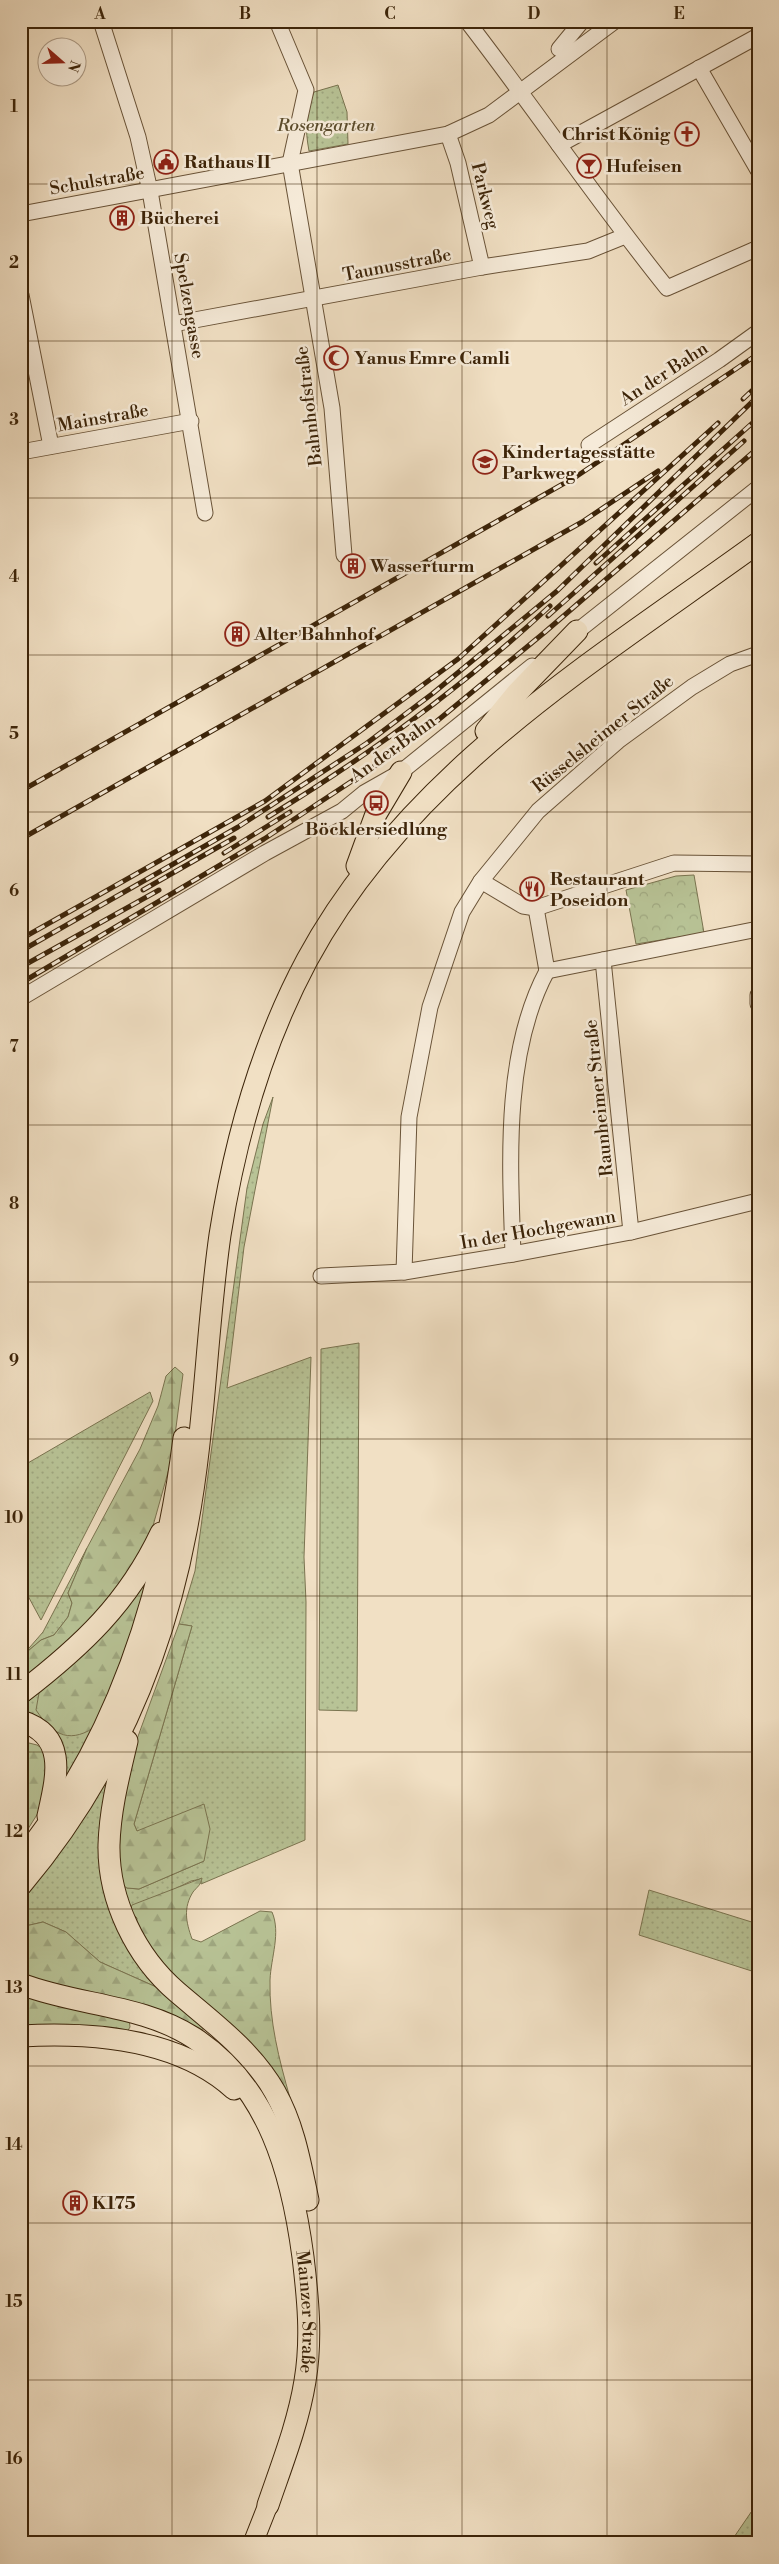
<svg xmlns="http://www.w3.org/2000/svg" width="779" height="2564" font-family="'Libre Bodoni',serif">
<defs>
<pattern id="grass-dots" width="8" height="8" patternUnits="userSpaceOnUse" patternTransform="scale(1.25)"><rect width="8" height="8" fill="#b8c396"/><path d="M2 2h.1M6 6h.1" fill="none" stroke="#9fa780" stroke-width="1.8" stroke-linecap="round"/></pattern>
<pattern id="forest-firs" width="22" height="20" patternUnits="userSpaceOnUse" patternTransform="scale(1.25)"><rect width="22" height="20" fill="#b8c396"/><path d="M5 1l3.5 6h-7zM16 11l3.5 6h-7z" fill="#9fa780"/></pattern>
<pattern id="park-crowns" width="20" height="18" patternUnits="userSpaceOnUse" patternTransform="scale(1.25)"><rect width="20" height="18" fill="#b8c396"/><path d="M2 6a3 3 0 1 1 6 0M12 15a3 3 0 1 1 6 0" fill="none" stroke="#9fa780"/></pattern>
</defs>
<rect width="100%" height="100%" fill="#f1e0c4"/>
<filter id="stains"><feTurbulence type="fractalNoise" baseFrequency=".004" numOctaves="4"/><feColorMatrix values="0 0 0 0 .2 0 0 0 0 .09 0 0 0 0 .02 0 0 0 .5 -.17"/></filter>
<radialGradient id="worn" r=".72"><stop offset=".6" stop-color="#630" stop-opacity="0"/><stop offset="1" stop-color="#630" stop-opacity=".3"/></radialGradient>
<!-- grass -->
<g fill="url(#grass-dots)" stroke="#7a7450">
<path d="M338,85L347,112L348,144L309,151C305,129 305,113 314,92Z"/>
<path d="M273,1097L244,1247L227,1388L311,1357L304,1557L306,1602L305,1840L201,1884V1879L191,1881L130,1911L137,1918L136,1938L121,1884L127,1888L139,1889L204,1861L137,1831L134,1824L192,1626L179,1624L195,1571L247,1188L263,1124Z"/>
<path d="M359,1343L357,1711L319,1710L321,1349Z"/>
<path d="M150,1392L153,1401L41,1620L21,1583V1467Z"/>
<path d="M87,1548L68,1593L72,1603L68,1617L54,1635L41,1640L23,1655L43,1632Z"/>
<path d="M47,1679L98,1725L57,1797L60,1774L21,1716V1698Z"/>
<path d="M120,1747L102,1849L172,1994L100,1962L66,1932L43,1922L21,1927V1899L54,1855Z"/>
<path d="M649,1890L758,1924V1973L639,1935Z"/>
<path d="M758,2502V2526L749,2543H730Z"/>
</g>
<!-- forest -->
<g fill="url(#forest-firs)" stroke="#7a7450">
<path d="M175,1367L183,1374L172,1458L151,1533L116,1593L85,1631L21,1685V1657L41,1640L54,1635L68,1617L72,1603L68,1593L87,1548L140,1449L158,1406L166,1376Z"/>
<path d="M152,1574L98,1725C71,1744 54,1737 36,1710L39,1693L47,1679Z"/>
<path d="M179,1624L192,1626L134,1824L137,1831L204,1804L210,1829L204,1861L139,1889L127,1888L121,1884L113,1854L129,1761Z"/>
<path d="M21,1741L37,1745L47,1752L45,1802L21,1840Z"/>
<path d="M202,1878C201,1885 197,1887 193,1892C183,1908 186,1922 192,1939L201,1942L260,1911L272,1912C281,1933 271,1957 270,1980C269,2021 279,2059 290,2098L289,2105L136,1938L137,1918L130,1911L132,1905Z"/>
<path d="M43,1922L66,1932L100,1962L172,1994L206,2028L197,2031L21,1977V1927Z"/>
<path d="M21,1993L129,2019L130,2027L126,2034L21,2028Z"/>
</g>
<!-- park -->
<path fill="url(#park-crowns)" stroke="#7a7450" d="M694,875L704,933L636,944L626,890L676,876Z"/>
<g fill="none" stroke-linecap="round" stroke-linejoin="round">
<!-- minor casing -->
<g stroke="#695338" stroke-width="17">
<g id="minor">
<path d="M101,21L138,137L150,191L205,513"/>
<path d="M277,21L306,90L290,163L332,408L344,555"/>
<path d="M467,21C535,109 597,201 667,288L758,248"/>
<path d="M559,49L582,21"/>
<path d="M699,68L758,170"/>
<path d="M448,134L458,163L482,267"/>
<path d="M559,145L758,36"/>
<path d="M21,214L448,134L489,115L615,21"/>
<path d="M21,295L51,446"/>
<path d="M173,324L482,267L588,251L625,236"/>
<path d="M589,445L719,360L758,332"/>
<path d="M21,452L191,421"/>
<path d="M570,637L758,488"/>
<path d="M481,881L523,906L536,908L674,863L758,864"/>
<path d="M536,908L547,971"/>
<path d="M603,960L631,1232"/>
<path d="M547,971L758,929"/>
<path d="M758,995V1004"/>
<path d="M21,998L265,853L342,811L364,793L401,772L532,666"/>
<path d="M513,1254C510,1164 503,1053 547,971"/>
<path d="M404,1272L409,1117L430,1007L462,912L481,881L538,811L618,741L692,687L730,664L758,654"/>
<path d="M321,1276L404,1272L513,1254L631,1232L758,1201"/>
</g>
</g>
<!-- major casing -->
<g stroke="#3c2409" stroke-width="21">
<path id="major" d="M253,2543L268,2505"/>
</g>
<!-- highway casing -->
<g stroke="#3c2409" stroke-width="23">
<g id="highway">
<path d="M486,731L518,692L577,631"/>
<path d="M357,866L376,814L401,772"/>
<path d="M21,1693C82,1646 128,1603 161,1533"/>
<path d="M21,1721C69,1736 56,1779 48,1816"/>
<path d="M127,1741C119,1775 110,1809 109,1845C108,1900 136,1957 177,1992C212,2022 252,2051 275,2092C294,2126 300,2162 308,2200"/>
<path d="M21,1860C119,1740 165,1590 184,1438"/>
<path d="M21,1885C108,1782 161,1663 186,1531C205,1434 206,1333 220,1235C235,1139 261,1046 307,960C408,773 591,664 758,543"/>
<path id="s1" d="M21,1984C78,2006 142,2004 194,2038C269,2087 292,2174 303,2257C308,2299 312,2339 305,2381C298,2424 282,2464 268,2505"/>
<path d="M21,2036C92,2032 179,2039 234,2089"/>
</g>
</g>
<!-- minor -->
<use href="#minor" stroke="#f6ebd9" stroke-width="15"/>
<!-- major -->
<use href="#major" stroke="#f1e0c4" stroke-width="19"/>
<!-- highway -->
<use href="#highway" stroke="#f1e0c4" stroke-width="21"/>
<!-- rail casing -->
<g stroke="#3c2409" stroke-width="5">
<g id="rail">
<path d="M743,399L758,385"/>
<path d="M596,563L758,418"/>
<path d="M548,616L744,441"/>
<path d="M21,791L577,476L758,354"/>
<path d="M268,817C368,756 464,686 550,606"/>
<path d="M21,839L582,522L658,471"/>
<path d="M224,853L290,812"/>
<path d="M143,890L234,838"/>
<path d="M21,939L265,801L458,659L718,423"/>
<path d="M21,951L238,827L367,743L432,694L557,591L758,396"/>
<path d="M21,967L159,890"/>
<path d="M21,983L264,839L390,756L437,721L545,632L758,448"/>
</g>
</g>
<!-- rail -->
<use href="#rail" stroke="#f6ebd9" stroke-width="3" stroke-dasharray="9" stroke-linecap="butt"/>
</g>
<!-- grid -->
<path fill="none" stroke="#3c2409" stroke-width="1" stroke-opacity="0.55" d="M172,21V2543M317,21V2543M462,21V2543M607,21V2543M21,184H758M21,341H758M21,498H758M21,655H758M21,812H758M21,968H758M21,1125H758M21,1282H758M21,1439H758M21,1596H758M21,1752H758M21,1909H758M21,2066H758M21,2223H758M21,2380H758"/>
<!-- icons -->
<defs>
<g id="church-ring" transform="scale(1.25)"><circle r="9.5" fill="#f6ebd9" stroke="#8f2418" stroke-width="1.5"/><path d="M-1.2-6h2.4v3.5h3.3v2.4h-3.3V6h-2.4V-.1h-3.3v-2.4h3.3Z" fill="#8f2418"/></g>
<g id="civic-ring" transform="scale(1.25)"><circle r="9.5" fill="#f6ebd9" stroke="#8f2418" stroke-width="1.5"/><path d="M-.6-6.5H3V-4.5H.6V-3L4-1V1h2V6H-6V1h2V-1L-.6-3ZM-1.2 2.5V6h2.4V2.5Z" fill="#8f2418"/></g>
<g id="bar-ring" transform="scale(1.25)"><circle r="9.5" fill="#f6ebd9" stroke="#8f2418" stroke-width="1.5"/><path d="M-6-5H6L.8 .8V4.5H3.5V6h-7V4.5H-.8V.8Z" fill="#8f2418"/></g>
<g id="building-ring" transform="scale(1.25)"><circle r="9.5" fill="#f6ebd9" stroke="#8f2418" stroke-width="1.5"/><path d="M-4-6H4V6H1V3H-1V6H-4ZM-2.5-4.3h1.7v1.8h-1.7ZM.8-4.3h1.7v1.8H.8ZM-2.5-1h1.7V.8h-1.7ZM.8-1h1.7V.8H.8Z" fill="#8f2418"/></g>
<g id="mosque-ring" transform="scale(1.25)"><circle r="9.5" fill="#f6ebd9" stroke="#8f2418" stroke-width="1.5"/><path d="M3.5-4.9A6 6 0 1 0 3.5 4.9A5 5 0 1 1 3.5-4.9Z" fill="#8f2418"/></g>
<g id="school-ring" transform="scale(1.25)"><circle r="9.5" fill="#f6ebd9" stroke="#8f2418" stroke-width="1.5"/><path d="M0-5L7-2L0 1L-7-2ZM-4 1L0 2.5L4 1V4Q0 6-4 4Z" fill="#8f2418"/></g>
<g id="bus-ring" transform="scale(1.25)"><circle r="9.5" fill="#f6ebd9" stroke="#8f2418" stroke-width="1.5"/><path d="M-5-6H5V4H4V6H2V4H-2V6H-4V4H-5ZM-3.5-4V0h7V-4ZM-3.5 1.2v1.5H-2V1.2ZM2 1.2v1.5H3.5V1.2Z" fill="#8f2418"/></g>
<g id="restaurant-ring" transform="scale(1.25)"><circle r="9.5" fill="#f6ebd9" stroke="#8f2418" stroke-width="1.5"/><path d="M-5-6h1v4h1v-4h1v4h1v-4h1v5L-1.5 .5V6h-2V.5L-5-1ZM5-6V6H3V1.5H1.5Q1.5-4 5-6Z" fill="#8f2418"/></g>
</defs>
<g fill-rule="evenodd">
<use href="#church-ring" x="687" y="134"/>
<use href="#civic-ring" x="166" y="162"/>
<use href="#bar-ring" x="589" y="166"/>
<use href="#building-ring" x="122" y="218"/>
<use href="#mosque-ring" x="336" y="358"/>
<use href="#school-ring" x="485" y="462"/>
<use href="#building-ring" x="353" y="566"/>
<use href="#building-ring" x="237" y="634"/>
<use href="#bus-ring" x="376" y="803"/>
<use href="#restaurant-ring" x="532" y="889"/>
<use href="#building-ring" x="75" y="2203"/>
</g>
<g text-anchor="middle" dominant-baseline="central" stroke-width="5" stroke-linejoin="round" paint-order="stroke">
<!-- park labels -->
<g font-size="18" font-style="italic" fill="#5b4c2c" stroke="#f6ebd9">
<text x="326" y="125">Rosengarten</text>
</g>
<!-- poi labels -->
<g font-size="18" font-weight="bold" fill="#3c2409" stroke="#f6ebd9" text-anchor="start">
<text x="670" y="134" text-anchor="end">Christ König</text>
<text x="184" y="162">Rathaus II</text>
<text x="606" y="166">Hufeisen</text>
<text x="140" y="218">Bücherei</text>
<text x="354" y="358">Yanus Emre Camli</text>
<text x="502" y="452">Kindertagesstätte<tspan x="502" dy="21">Parkweg</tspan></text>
<text x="370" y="566">Wasserturm</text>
<text x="254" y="634">Alter Bahnhof</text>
<text x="376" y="829" text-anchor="middle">Böcklersiedlung</text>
<text x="550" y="879">Restaurant<tspan x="550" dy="21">Poseidon</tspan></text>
<text x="92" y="2203">K175</text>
</g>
<!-- street labels -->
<g font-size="18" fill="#3c2409" stroke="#f6ebd9">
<text transform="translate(97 181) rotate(-10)">Schulstraße</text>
<text transform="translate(485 196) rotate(76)">Parkweg</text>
<text transform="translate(397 265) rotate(-11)">Taunusstraße</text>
<text transform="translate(189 306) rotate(80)">Spelzengasse</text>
<text transform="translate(664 374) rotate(-33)">An der Bahn</text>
<text transform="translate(309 406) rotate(-97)">Bahnhofstraße</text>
<text transform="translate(103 418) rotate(-10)">Mainstraße</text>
<text transform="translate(603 734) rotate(-39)">Rüsselsheimer Straße</text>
<text transform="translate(393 749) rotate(-36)">An der Bahn</text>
<text transform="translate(599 1098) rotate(-96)">Raunheimer Straße</text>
<text transform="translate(538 1230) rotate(-10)">In der Hochgewann</text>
<text stroke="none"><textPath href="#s1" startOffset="490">Mainzer Straße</textPath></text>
</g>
</g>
<!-- margin -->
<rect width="779" height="2564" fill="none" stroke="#f1e0c4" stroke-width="55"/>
<!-- north arrow -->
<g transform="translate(62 62) rotate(110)"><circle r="24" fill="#f6ebd9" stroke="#ac9b86"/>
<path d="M0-4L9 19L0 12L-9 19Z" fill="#8f2418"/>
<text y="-8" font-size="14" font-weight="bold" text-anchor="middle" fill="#3c2409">N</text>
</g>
<rect x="28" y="28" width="724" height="2508" fill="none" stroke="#3c2409" stroke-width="2"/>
<g font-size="16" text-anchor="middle" font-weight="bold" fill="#3c2409">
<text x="100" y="19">A</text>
<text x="245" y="19">B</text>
<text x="390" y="19">C</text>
<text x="534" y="19">D</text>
<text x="679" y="19">E</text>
<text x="14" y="112">1</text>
<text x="14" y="268">2</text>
<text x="14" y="425">3</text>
<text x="14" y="582">4</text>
<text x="14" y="739">5</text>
<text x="14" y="896">6</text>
<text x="14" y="1052">7</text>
<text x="14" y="1209">8</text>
<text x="14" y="1366">9</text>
<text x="14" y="1523">10</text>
<text x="14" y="1680">11</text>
<text x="14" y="1837">12</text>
<text x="14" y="1993">13</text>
<text x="14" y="2150">14</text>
<text x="14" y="2307">15</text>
<text x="14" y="2464">16</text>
</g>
<rect width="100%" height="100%" filter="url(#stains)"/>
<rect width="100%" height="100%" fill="url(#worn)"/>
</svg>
